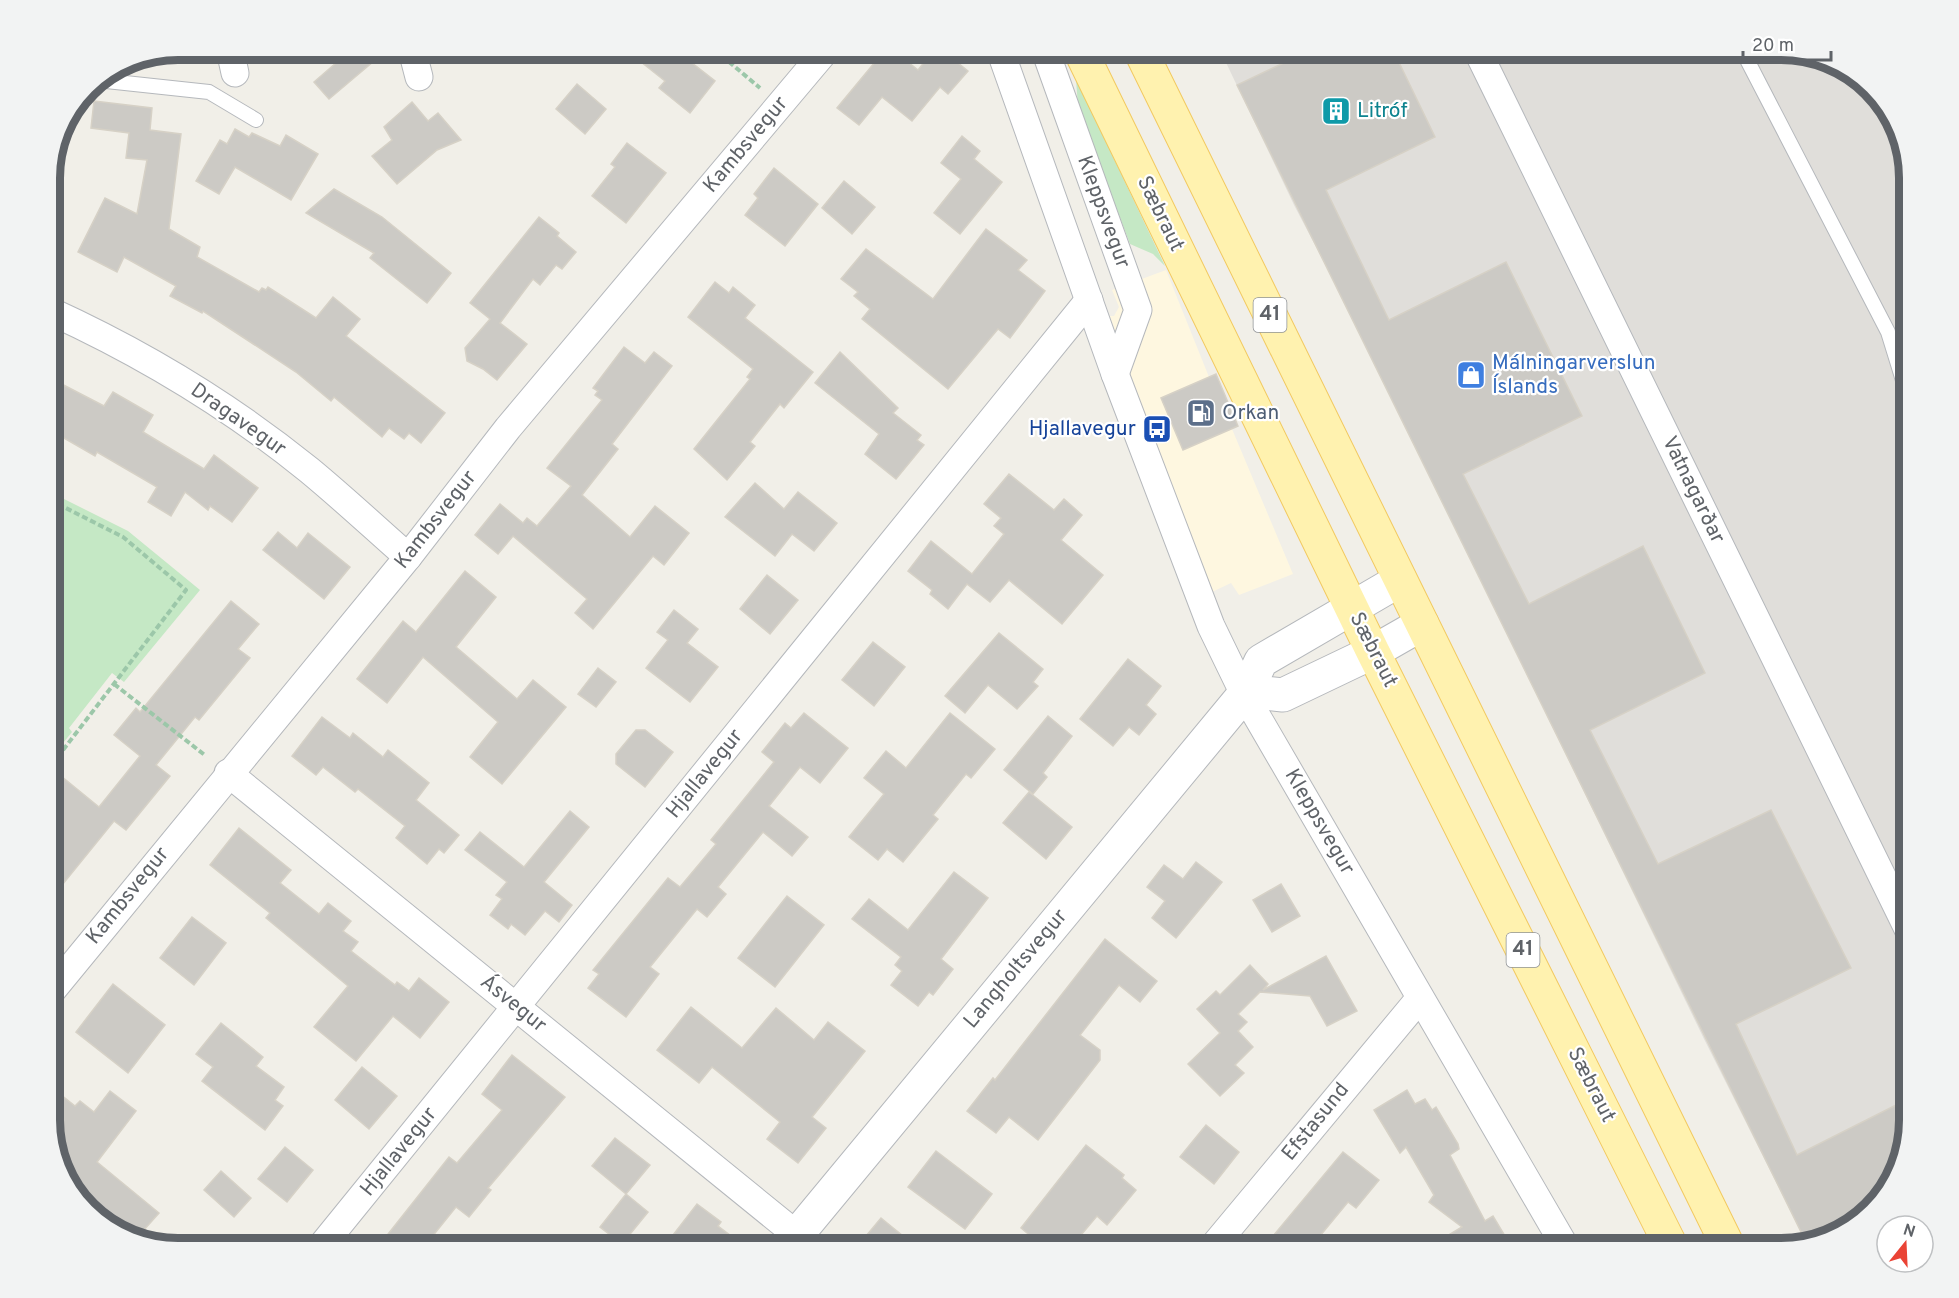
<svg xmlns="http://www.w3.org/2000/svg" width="1959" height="1298" font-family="Overpass,sans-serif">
<rect width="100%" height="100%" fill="#f1efe8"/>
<!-- commercial -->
<path fill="#fef7e0" d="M1166,270L1209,377L1216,374L1238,426L1232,429L1293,574L1239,595L1231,583L1212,592L1140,405L1110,316H1114L1119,307L1112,290Z"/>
<!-- industrial -->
<path fill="#e0deda" d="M1220,50H1781L1852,71L1892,114L1909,177V1121L1888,1191L1845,1231L1806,1242L1704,1039L1361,333L1294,205Z"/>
<!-- green -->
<g fill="#c5e8c5">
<path d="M1076,79L1165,266L1153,254L1130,244L1078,107Z"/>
<path d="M50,492L128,531L200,590L124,682L112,673L69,728L72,732L50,759Z"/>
</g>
<!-- building -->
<g fill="#cccac5" stroke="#d6d1c6" stroke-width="1.5">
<path d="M351,50H387L329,99L314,82Z"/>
<path d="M626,50H696L687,59L715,81L690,113L659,88L665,81Z"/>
<path d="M885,50H893L918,70L934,50H942L968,71L948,94L940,87L912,121L882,97L859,125L837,108Z"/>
<path d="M1311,50H1393L1435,137L1326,190L1389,320L1506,262L1582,416L1463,474L1529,604L1643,546L1705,673L1590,730L1658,864L1771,810L1851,968L1736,1024L1797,1155L1910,1098V1121L1888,1191L1845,1231L1806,1242L1237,85Z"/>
<path d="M577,84L606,109L585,134L556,109Z"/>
<path d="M94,101L152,108L150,130L181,134L169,229L200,247L197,257L259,292L262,288L266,290L268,287L316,318L333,297L360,319L346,336L445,413L421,443L409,433L404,439L389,428L382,437L334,397L331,401L296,372L203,311L202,313L170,296L176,286L124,257L117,272L78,252L105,198L137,214L147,160L126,158L129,133L91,128Z"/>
<path d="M412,102L428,121L438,113L461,140L437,150L397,184L372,156L392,140L384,127Z"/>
<path d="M235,129L249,137L252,133L280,146L286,135L318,154L291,200L235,167L219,194L196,181L220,140L227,144Z"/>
<path d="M962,136L980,151L974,159L1002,182L960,234L934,213L961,179L941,163Z"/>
<path d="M627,143L666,173L626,223L592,196L615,167L611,164Z"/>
<path d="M774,168L818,204L785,246L745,215L758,198L754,194Z"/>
<path d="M844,181L875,207L852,234L822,208Z"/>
<path d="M334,189L382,217L451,273L427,303L370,258L374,253L306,213Z"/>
<path d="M539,217L559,233L557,236L576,252L562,269L556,265L540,285L533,279L500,323L527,344L497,380L483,369L467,361L465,348L490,319L470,303Z"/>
<path d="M986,229L1027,260L1018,270L1045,291L1010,338L998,329L948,389L862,319L870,309L854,296L858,292L841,279L866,249L933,299Z"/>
<path d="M715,282L729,293L733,287L755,305L745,318L813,372L784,408L780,404L750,442L755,446L727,480L694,449L750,379L747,377L753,369L688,317Z"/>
<path d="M624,347L645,363L654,352L672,366L612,444L618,449L582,495L630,537L655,506L689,533L664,565L653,556L593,629L575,613L587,599L513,536L498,554L475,535L500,504L523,523L527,518L537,526L571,486L547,468L602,400L595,395L598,391L593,388Z"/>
<path d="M840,352L898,408L893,413L921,435L917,440L924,445L896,479L865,454L879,434L815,383Z"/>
<path d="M1216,374L1238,426L1183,450L1161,398Z"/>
<path d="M50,378L104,406L113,392L153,415L143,432L204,469L214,455L258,488L232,522L210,506L208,510L185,492L171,516L148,502L157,487L97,452L95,456L50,430Z"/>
<path d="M1009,474L1054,510L1064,499L1082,515L1061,540L1103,575L1062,624L1009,580L990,602L967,584L948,609L930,594L932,590L908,571L931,541L972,574L1004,534L994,526L1001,518L984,504Z"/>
<path d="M755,483L784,509L798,492L837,523L814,551L792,534L775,556L725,517Z"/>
<path d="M278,532L297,548L308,533L350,567L324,599L263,550Z"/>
<path d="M465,571L496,597L456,647L517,699L533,680L566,707L502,784L470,757L498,722L423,657L387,703L357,679L403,621L416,632Z"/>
<path d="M767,575L798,600L770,634L740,609Z"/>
<path d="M231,601L259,624L238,649L250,658L199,720L195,717L156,765L170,776L126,830L114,821L50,900V767L99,807L140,756L114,735L136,708L140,712Z"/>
<path d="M674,610L698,629L687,643L718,667L690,702L646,668L668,640L657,632Z"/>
<path d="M999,633L1043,669L1033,682L1038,686L1017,709L988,685L965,713L945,696Z"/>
<path d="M873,642L905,667L874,706L842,680Z"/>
<path d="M1128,659L1161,686L1146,705L1156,714L1139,735L1129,727L1113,746L1080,719Z"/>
<path d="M598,668L616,682L596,707L578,694Z"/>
<path d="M804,713L848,748L820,783L800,767L769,806L808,837L792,856L763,832L718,887L726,894L707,917L697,909L650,967L659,974L626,1017L588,988L599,974L593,970L668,878L680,887L716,844L711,840L774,762L762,752L785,723L791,728Z"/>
<path d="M950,713L995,749L971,778L966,774L933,815L938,819L903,862L887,849L878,860L849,837L884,794L864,778L886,751L906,768Z"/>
<path d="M1048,716L1072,736L1043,773L1047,777L1033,794L1004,770Z"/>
<path d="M322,717L350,738L353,733L383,757L388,750L429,783L416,800L459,835L444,853L439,849L427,864L396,838L405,826L358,789L355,792L323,767L316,775L292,756Z"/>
<path d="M636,730H645L673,752L645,787L616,764V754Z"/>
<path d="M1029,792L1072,827L1046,859L1003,823Z"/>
<path d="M570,811L589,827L544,882L572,905L559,922L545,911L525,935L511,924L508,929L490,915L502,899L496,895L507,882L465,850L480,832L524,867Z"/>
<path d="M239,828L291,870L280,883L319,914L328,903L351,921L343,931L358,942L351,951L395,985L397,982L409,991L419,978L449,1002L420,1038L393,1016L356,1061L314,1027L348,986L266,918L270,913L210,865Z"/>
<path d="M1196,862L1222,882L1176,938L1152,918L1165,901L1147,887L1164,865L1183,879Z"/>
<path d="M954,872L988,898L941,959L953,969L933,995L929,992L918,1006L891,985L902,971L895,965L901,957L852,919L869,899L908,930Z"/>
<path d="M1281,884L1300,916L1272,932L1253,900Z"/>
<path d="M787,896L824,925L775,987L738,958Z"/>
<path d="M192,917L226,943L194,985L160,958Z"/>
<path d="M1105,939L1157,981L1140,1002L1119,985L1080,1035L1100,1050V1060L1038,1140L1009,1117L996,1133L967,1111L993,1078L995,1080Z"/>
<path d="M1326,956L1357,1011L1327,1026L1310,996L1260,992L1238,1014L1247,1022L1238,1031L1253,1047L1235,1065L1244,1073L1220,1096L1188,1064L1220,1033L1197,1009L1216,991L1220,995L1250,965L1268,984L1263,990Z"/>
<path d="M113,984L165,1025L128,1073L76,1032Z"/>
<path d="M691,1007L742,1048L776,1008L814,1040L828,1022L865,1051L812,1117L826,1128L798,1163L767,1139L780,1122L712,1067L699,1083L657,1050Z"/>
<path d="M221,1023L263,1057L256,1066L284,1087L275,1100L283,1106L265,1130L202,1081L213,1067L196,1054Z"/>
<path d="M512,1055L565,1097L488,1188L491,1190L469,1217L456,1207L423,1248H377L449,1157L457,1163L502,1110L482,1094Z"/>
<path d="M362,1067L397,1096L369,1129L335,1100Z"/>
<path d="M50,1086L75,1106L80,1101L94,1112L110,1091L136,1111L97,1162L159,1213L143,1231L140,1228L134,1235L107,1227L67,1185L50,1128Z"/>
<path d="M1407,1090L1415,1104L1425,1099L1432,1110L1436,1107L1458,1144L1459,1149L1450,1155L1485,1221L1493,1216L1508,1241L1499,1248H1427L1462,1227L1429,1202L1434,1195L1406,1147L1400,1153L1374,1110Z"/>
<path d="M1206,1125L1239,1152L1214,1184L1180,1157Z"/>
<path d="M615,1138L650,1165L626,1194L592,1166Z"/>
<path d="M1086,1145L1124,1175L1122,1178L1136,1190L1107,1225L1097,1216L1070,1248H1045L1021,1228Z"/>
<path d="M285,1147L313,1170L287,1202L258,1179Z"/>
<path d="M936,1151L992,1194L965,1229L908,1187Z"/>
<path d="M1343,1152L1379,1180L1356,1208L1348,1202L1310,1248H1263Z"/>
<path d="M221,1171L251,1198L234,1217L204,1190Z"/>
<path d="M626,1194L648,1212L622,1244L600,1227Z"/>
<path d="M697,1204L721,1222L718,1226L747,1248H663Z"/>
<path d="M881,1218L892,1227L918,1248H856Z"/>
</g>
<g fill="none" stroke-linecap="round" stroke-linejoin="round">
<!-- service casing -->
<g stroke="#b5b8bc" stroke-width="16">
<g id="service">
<path d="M1742,50L1888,332L1909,400"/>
<path d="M97,80L209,92L256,120"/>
</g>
</g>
<!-- minor casing -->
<g stroke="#b5b8bc" stroke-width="29">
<g id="minor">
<path d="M230,50L235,73"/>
<path d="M412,50L419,77"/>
<path d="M1000,50L1115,374L1211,626L1244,694L1566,1248"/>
<path d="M1045,50L1138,310L1115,374"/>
<path d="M1477,50L1909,931"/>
<path d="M50,311C142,353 230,406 309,470C343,498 375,528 408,557"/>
<path d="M228,773L797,1235"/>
<path d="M50,993L408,557L508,428L826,50"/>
<path d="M320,1248L1089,300"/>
<path d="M1212,1248L1420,998"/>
</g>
</g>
<!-- tertiary casing -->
<g stroke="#b5b8bc" stroke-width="35">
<g id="tertiary">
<path d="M1247,691L1283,695L1373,652L1422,624"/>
<path d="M786,1248L1247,691L1261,661L1400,580"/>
</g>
</g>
<!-- primary casing -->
<g stroke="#f2c960" stroke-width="35">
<g id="primary">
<path d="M1080,50L1373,652L1672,1248"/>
<path d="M1140,50L1729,1248"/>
</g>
</g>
<!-- path -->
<g stroke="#9cc7a9" stroke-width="4" stroke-dasharray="6 3" stroke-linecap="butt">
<path d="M715,50L760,88"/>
<path d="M50,500L123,537L186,590L50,767"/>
<path d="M114,684L206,756"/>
</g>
<!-- service -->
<use href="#service" stroke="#fff" stroke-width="14"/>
<!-- minor -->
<use href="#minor" stroke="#fff" stroke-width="27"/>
<!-- tertiary -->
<use href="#tertiary" stroke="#fff" stroke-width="33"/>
<!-- primary -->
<use href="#primary" stroke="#fff2af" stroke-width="33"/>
</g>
<!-- icons -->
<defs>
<g id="building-square" transform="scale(1.5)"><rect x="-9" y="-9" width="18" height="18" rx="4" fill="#0f9aa8" stroke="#fff"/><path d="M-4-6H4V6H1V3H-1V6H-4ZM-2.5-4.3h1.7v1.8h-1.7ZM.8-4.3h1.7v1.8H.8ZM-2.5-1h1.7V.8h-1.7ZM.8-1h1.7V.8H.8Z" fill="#fff"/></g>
<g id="shop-square" transform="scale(1.5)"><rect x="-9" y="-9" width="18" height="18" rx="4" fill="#3f7fe0" stroke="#fff"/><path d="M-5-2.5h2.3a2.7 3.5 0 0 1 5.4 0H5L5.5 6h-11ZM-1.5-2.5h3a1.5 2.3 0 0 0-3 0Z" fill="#fff"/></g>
<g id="fuel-square" transform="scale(1.5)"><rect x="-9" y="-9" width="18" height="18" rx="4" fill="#5c6f8a" stroke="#fff"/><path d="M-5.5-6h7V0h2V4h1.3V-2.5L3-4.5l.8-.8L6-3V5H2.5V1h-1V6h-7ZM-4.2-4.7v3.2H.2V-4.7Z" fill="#fff"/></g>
<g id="bus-square" transform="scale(1.5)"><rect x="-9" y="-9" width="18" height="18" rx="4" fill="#1a4fb4" stroke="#fff"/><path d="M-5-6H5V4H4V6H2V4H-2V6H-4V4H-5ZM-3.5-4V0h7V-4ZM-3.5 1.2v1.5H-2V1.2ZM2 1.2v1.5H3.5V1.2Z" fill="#fff"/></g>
</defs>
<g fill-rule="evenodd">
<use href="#building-square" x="1336" y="111"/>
<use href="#shop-square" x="1471" y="375"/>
<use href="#fuel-square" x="1201" y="413"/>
<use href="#bus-square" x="1157" y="429"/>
</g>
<g text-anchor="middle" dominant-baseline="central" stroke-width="4.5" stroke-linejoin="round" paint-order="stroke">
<!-- shield labels -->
<g fill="#fff" stroke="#8f9295" stroke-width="1.5">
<rect x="1253.5" y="298" width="33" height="34" rx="4.5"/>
<rect x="1506.5" y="933" width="33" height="34" rx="4.5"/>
</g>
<g font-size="20" font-weight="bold" fill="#5f6368">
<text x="1270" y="315">41</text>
<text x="1523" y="950">41</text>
</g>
<!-- culture labels -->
<g font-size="21" fill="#0d838f" stroke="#fff" text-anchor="start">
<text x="1357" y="111">Litróf</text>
</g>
<!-- street labels -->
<g font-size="21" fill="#5f6368" stroke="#fff">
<text transform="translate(746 145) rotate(-50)">Kambsvegur</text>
<text transform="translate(1103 212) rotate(70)">Kleppsvegur</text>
<text transform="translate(1160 214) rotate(64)">Sæbraut</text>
<text transform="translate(238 420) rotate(35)">Dragavegur</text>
<text transform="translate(1693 490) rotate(64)">Vatnagarðar</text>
<text transform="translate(436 520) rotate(-52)">Kambsvegur</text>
<text transform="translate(1373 650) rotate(63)">Sæbraut</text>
<text transform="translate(705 774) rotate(-51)">Hjallavegur</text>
<text transform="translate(1319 822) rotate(60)">Kleppsvegur</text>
<text transform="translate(128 896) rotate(-51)">Kambsvegur</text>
<text transform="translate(1016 969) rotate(-50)">Langholtsvegur</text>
<text transform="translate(513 1004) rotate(39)">Ásvegur</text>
<text transform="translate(1591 1085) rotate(63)">Sæbraut</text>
<text transform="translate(1316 1122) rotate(-51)">Efstasund</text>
<text transform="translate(399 1152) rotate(-51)">Hjallavegur</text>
</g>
<!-- shop labels -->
<g font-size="21" fill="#366cbe" stroke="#fff" text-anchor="start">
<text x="1492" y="363">Málningarverslun<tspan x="1492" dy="24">Íslands</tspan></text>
</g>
<!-- service labels -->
<g font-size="21" fill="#4e5e75" stroke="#fff" text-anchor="start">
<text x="1222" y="413">Orkan</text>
</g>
<!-- transit labels -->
<g font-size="21" fill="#164399" stroke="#fff" text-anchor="end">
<text x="1136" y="429">Hjallavegur</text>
</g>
</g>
<!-- crop -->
<path d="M0 0H1959V1298H0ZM178 60H1781A118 118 0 0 1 1899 178V1120A118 118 0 0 1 1781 1238H178A118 118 0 0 1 60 1120V178A118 118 0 0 1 178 60Z" fill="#f2f3f3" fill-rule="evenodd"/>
<path fill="none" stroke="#5f6368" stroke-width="8" d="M178 60H1781A118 118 0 0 1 1899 178V1120A118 118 0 0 1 1781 1238H178A118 118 0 0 1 60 1120V178A118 118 0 0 1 178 60Z"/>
<!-- north arrow -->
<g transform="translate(1905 1244) rotate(18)"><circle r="28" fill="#ffffff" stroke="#bfc1c3" stroke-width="1.5"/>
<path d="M0-4.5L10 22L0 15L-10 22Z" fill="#ea4335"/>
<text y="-9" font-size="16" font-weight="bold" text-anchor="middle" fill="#5f6368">N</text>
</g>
<!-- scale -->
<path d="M1743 51v9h88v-9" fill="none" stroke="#5f6368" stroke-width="3"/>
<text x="1752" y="51" font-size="18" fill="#5f6368" stroke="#ffffff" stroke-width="4.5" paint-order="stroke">20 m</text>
</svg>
